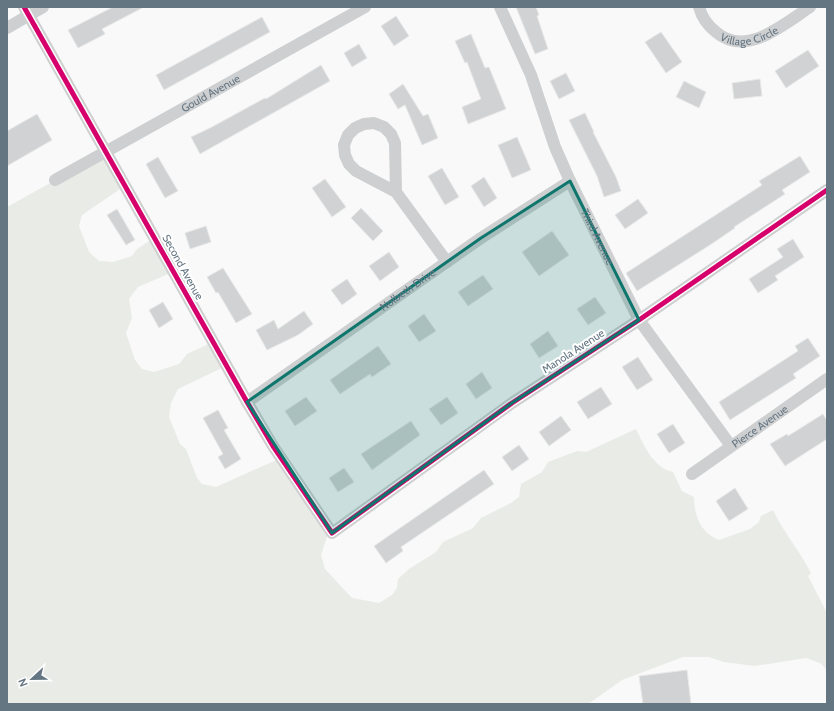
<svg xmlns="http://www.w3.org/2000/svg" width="834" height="711" font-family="Cabin,sans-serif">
<rect width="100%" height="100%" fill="#f9f9f9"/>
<!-- green -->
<path fill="#e8ebe6" d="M104,149L126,185L82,215L79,226L89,252L99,261L113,262L132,256L137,249L154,238L175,271L138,287L129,299L132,318L126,333L135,360L142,369L154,372L179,364L187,354L215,341L228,365L178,389L171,403L169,417L180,444L186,449L197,478L202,484L216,487L283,457L330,528L321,555L325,569L352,598L379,603L392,595L397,588L398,579L409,569L436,552L443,542L473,528L481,518L511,503L519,497L521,484L542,472L548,462L577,451L586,452L636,429C644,446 654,468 673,472L682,491L694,497C694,516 701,533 719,540L750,529L759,522L761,516L773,510C783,532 800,551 811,573L808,576L827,613V672L825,668L820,663L806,658L755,666L724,662L709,657H683L622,680L588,704H7V207L70,172Z"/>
<!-- building -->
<g fill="#d0d2d3" stroke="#e8e8e8">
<path d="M113,7H144L102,29L105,34L78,48L68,30Z"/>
<path d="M516,7H536L539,15L537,16L548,49L535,54Z"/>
<path d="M396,16L409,36L394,46L381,26Z"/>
<path d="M262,17L270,32L164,90L156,75Z"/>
<path d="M661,32L682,62L666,73L645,42Z"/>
<path d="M471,34L485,68L489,67L506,109L468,124L462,107L481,99L467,62L465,63L455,41Z"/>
<path d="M359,44L367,58L352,67L344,53Z"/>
<path d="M808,50L819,66L786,88L775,71Z"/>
<path d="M321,65L330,81L200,154L191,137L210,128L265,98L266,99Z"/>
<path d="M566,73L575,91L559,99L550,81Z"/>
<path d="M760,79L762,96L734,99L732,83Z"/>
<path d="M684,81L706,92L699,108L676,97Z"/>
<path d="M403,84L423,116L428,114L438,138L422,145L405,105L398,109L389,94Z"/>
<path d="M585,113L594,132H593L616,177L621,191L604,197L597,176L569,120Z"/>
<path d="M37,114L52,140L7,166V131Z"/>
<path d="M517,137L531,170L512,178L498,145Z"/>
<path d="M800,156L810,172L782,190L785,194L734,227L735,228L710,245L637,291L626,273L762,185L759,181Z"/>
<path d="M158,157L178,191L165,198L146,164Z"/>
<path d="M442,168L459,197L445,205L428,176Z"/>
<path d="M484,177L497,198L484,207L471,186Z"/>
<path d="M325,179L346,207L332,217L312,188Z"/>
<path d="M638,199L648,213L625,229L615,215Z"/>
<path d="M361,208L383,231L373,241L351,218Z"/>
<path d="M117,209L135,240L126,245L107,215Z"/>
<path d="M206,226L211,242L190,249L185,233Z"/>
<path d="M552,231L569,255L539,276L522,252Z"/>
<path d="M793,239L804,257L775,276L778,280L758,293L749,279L783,257L777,249Z"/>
<path d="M389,252L399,267L380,281L369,266Z"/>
<path d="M223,268L252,314L236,323L218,292L216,293L207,277Z"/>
<path d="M483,275L493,289L468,306L458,292Z"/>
<path d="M347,279L357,294L342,305L331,290Z"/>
<path d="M595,297L606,313L588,325L577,309Z"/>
<path d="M163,302L173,319L159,328L149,310Z"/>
<path d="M304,311L313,324L298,335L267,350L256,330L274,320L278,329Z"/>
<path d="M424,314L436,331L419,342L408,326Z"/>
<path d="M548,331L558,346L539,358L530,344Z"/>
<path d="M808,338L820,356L793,374L796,378L730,420L719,402L798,351L795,346Z"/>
<path d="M378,346L391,364L372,377L370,374L340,394L330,380Z"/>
<path d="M638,357L653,380L637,390L622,367Z"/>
<path d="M482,372L492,388L476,399L466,384Z"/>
<path d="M601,387L612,404L588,419L577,402Z"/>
<path d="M306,397L317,411L295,426L285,411Z"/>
<path d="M447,397L458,413L441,425L429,409Z"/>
<path d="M218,410L228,428L224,430L241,459L225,469L218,457L223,454L203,418Z"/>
<path d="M823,414L827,421V439L785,466L770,444L787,434L788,436Z"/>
<path d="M561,416L571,430L549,446L539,432Z"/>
<path d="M411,421L420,435L372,470L361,454Z"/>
<path d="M673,424L685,443L669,453L657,434Z"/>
<path d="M519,445L529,459L512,471L502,457Z"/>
<path d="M344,468L354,482L338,492L329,478Z"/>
<path d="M484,470L494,484L401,547L403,551L386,563L374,546Z"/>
<path d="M735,488L748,509L729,521L716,501Z"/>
<path d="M687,670L691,704H643L639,676Z"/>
</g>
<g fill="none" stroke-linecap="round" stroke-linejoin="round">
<!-- minor -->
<g stroke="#cecfd0" stroke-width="12">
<path d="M24,7L247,402L273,446L332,533L512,403L639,320L827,190"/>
<path id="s1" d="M500,7L531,75L555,147L570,181L639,320L731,446"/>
<path id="s2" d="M699,7C702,18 707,25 716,32C746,58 784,24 810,7"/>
<path d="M7,28L43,7"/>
<path id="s3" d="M55,180L365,7"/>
<path d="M396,192L395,143L391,134L384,127L374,123L364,124L355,128L348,135L344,145L345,155L349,164L356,171L396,192L447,262"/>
<path id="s4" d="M247,402L481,238L570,181"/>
<path id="s5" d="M692,474L827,379"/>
</g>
<!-- cycleway casing -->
<g stroke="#fff" stroke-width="8">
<path id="cycleway" d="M24,7L247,402L273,446L332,533L512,403L639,320L827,190"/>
</g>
<!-- cycleway -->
<use href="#cycleway" stroke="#d6006c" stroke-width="5"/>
</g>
<!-- marked area -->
<path fill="#0f766e" fill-opacity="0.2" stroke="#0f766e" stroke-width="3" stroke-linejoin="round" d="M570,181L639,320L512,403L332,533L247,402L481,238Z"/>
<g text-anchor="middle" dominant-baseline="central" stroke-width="4" stroke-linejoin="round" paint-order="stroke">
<!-- street labels -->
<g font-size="11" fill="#657683" stroke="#fff">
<text stroke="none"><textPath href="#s2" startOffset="67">Village Circle</textPath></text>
<text stroke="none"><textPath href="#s3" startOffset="178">Gould Avenue</textPath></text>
<text stroke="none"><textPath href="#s1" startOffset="250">Third Avenue</textPath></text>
<text transform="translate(183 267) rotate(61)">Second Avenue</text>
<text stroke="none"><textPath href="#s4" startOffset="196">Nolbeth Drive</textPath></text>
<text transform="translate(573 351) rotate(-33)">Manola Avenue</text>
<text stroke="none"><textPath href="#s5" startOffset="83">Pierce Avenue</textPath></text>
</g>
</g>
<!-- border -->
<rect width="834" height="711" fill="none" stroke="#657683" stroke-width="16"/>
<!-- north arrow -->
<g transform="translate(32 679) rotate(248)" stroke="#ffffff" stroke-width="3" paint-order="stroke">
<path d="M0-3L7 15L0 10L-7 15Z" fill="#657683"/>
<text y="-6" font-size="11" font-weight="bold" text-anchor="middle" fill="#657683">N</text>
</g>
</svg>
